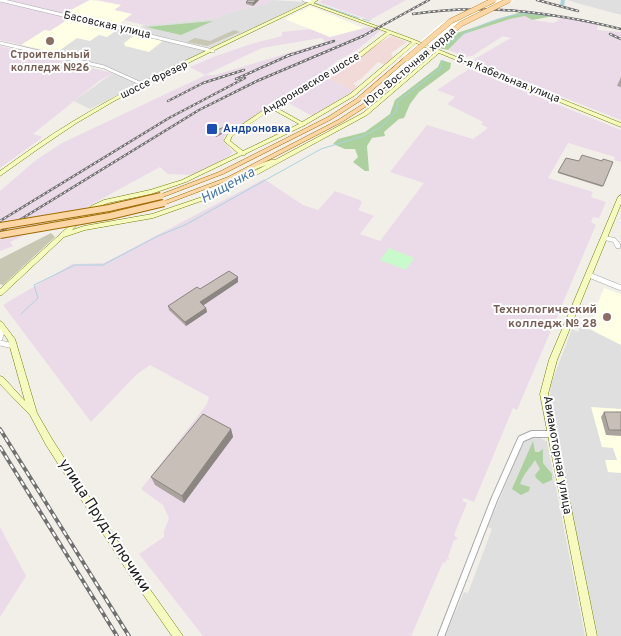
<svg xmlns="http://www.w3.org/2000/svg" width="621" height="636" font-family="Overpass,sans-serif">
<rect width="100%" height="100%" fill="#f2efe9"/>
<!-- residential -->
<g fill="#e0dfdf">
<path d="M271,0L307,2L211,48L136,31L144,25L216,18L230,12L267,4Z"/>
<path d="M568,0H621V15L577,3Z"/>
<path d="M71,18L208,51L143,83L111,69L19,46L45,30L50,31Z"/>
<path d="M113,73L139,84L90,109L74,101Z"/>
<path d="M581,325L621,345V636H598L549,403L551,384L572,329L578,332Z"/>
<path d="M537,436L547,442L585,636H445L464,592L468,593L492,529L488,527L523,443L526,439Z"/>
</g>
<!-- commercial -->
<path fill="#f2dad9" d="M391,36L407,42L391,53L393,57L388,63L385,65L378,62L362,78L353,84L357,87L353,91L325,77Z"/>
<!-- industrial -->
<g fill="#ebdbe8">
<path d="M4,0H90L63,14Z"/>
<path d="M98,0H271L267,4L230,12L216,18L144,25L124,20L132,14L114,10L121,5Z"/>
<path d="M323,0H406L370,20L318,2Z"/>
<path d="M0,2L70,18L50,32L44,30L21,45L0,40Z"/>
<path d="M525,16L532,20L554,23L564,16L598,25L597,30L621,32V120L471,61L511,38L503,36L472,56L466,57L448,50L464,34L510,19Z"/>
<path d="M369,27L380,31L357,50L337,61L315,79L279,99L224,137V142L233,152L229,156L193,175L168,174L160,167L65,219L62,217L10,242L13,246L0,251V191L36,160L62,143L206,75H215L325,42L322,38L315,39L262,48L205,75L190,67L213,57L251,44L282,36V32L311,29L330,37Z"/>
<path d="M0,46L113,73L99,81L33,134L43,137L0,168Z"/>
<path d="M469,69L621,130V162L614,160L615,157L568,143L548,178L593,192L591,197L606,202L599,218L593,217L591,222L596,225L517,410L513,408L474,502L464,498L462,501L467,503L454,535L458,539L454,540L448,557L450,561L447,559L445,563L443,562L412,634L408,632L413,636H203L139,554L164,537V531L169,518L163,505L141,489L207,404L209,397L150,365L136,375L91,422L3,305L72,264L104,263L264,179L303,205L318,210L335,191L360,200L362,203L358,210L374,216L360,234L380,241L424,183L390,172L427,125L473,139L488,128L481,124L483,122L447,104L455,97L437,90Z"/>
<path d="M325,77L353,91L312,116L285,101Z"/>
<path d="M0,527L26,576L0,617Z"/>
</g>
<!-- education -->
<g fill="#ffffe5">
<path d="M90,0L121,5L114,10L132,14L116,26L63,14Z"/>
<path d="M310,6L363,28L330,37L285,19Z"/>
<path d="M70,18L117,30L107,37L99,35L90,41L77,38L56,53L21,45L45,30L50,31Z"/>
<path d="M136,34L164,40L149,52L125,46L124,43Z"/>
<path d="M604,288L621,294V345L588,328Z"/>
<path d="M591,407L621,409V473L608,472L605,460H617L613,448L602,447Z"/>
</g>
<!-- construction -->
<g fill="#c7c7b4">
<path d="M234,30L240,32L207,46L187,42L195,38L210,41Z"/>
<path d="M51,233L55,237L3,285L0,284V259Z"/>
</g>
<!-- forest -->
<g fill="#add19e">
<path d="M524,11L554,16L532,20L525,16L510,19L464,34L448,50L438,48L454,34Z"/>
<path d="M213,21L181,35L146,27Z"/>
<path d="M441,60L451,63L450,69L419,92L410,104L404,118L399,119L384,132L385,136L372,138L367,146L369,171H365L353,162L358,157L355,149H345L333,144L338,139L365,132L390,114L395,100L438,67Z"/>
<path d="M533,441L535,452H539L543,449V463L552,474V480L543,484L536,478L535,475L540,469L535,460C529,470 525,471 520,484L530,487L529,491L521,495L512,489Z"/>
</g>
<!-- park -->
<path fill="#c8facc" d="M389,248L414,258L406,270L380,260Z"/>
<!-- pier -->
<path fill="#fff" d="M489,0H514L483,13L454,32L399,83L380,77L440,24Z"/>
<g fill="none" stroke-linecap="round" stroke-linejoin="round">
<!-- stream -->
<g stroke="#aad3df" stroke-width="1">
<path d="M315,3L359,18"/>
<path d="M363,19L370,21"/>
<path d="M448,45C462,31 502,15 523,14C531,13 541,15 550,16"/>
<path d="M21,314L38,298L34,285L75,265H103L158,236L185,225L321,149L363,136L381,127L396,111L398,101L440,69L443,60"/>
</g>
<!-- river -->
<path fill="#aad3df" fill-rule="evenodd" d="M561,0H565L564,6L560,5Z"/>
<!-- street-far3 casing -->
<g stroke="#a9a9a9" stroke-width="4">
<g id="street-far3">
<path d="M0,0L213,51"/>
<path d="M304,0L313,2"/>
<path d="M0,43L104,67L144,85"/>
</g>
</g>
<!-- street-far2 casing -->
<g stroke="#a9a9a9" stroke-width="5">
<path id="street-far2" d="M605,238L614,240L618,245"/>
</g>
<!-- street-far1 casing -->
<g stroke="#a9a9a9" stroke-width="6">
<g id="street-far1">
<path d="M617,244L618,246"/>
<path d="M589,275L621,288"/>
<path d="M0,338L3,328"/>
<path d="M0,343L14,346"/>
</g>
</g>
<!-- street casing -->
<g stroke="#a9a9a9" stroke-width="8">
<path id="street" d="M441,636L494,500L521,439L532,434H551"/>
</g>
<!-- secondary casing -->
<g stroke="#707d05" stroke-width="1">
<g id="secondary">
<path d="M313,0H318L313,3L407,37L621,123V127L439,53L367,115L221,194L153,218L85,230L64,237L2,295H0V289L91,206L104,200L150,190L182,180L238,153L224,141L228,134L280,99L358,54L387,32L310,4L196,59L114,101L75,124L38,149L0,176V171C24,154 47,137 72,122C149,75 232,39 313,0ZM390,34L412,42L350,94L302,122L275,107L362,56ZM416,43L436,52L363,113L275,160H271L246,169L245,170L248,172L266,165L217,192L152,214L84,226L72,230L95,208L108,203L151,194L186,182L242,155H245V154L305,125L354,96ZM272,109L299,124L243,151L230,141L232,136Z"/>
<path d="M621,195V204L557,360L548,394L597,636H587L540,394L549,360L618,197Z"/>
<path d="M0,321L2,322L15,339L37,413L52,439L137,571L183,636H172L131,577L46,445L30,415L0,384V376L3,377L25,401L8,340L0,329Z"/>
</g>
</g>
<!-- primary casing -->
<g stroke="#a06b00" stroke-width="1">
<g id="primary">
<path d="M404,58L408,59L360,101L332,119L223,174L163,197L161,198L158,196L159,195L219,172L328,117L356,99Z"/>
<path d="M414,61L418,62L370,104L342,122L232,179L166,204H162L161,203L162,202L228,177L338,120L366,102Z"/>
</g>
</g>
<!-- street-far3 -->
<use href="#street-far3" stroke="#fff" stroke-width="3"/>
<!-- street-far2 -->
<use href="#street-far2" stroke="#fff" stroke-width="4"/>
<!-- street-far1 -->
<use href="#street-far1" stroke="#fff" stroke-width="5"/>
<!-- street -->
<use href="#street" stroke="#fff" stroke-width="6"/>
<!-- secondary -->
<use href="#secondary" fill="#f7fabf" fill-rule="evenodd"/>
<!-- primary -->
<use href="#primary" fill="#fcd6a4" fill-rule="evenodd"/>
<!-- rail-far1 casing -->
<g stroke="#707070" stroke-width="2.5">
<g id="rail-far1">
<path d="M537,0L578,11"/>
<path d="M413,14C484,3 551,12 621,29"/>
<path d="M610,34L621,39"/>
<path d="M287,56L334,41"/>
<path d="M236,79L292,54"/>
<path d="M168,101L203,83L244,70"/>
<path d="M0,221L169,118L245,78"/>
<path d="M0,232L199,110L257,81L363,36L429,0"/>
</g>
</g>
<!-- rail casing -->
<g stroke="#707070" stroke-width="4">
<g id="rail">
<path d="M0,429L129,636"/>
<path d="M0,447L117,636"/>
</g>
</g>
<!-- rail-far1 -->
<use href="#rail-far1" stroke="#fff" stroke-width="1" stroke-dasharray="2.5" stroke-linecap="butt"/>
<!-- rail -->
<use href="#rail" stroke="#fff" stroke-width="2" stroke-dasharray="5" stroke-linecap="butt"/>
<!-- primary-bridge-far1 casing -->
<g stroke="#a06b00" stroke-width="5.5" stroke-linecap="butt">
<g id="primary-bridge-far1">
<path d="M406,59L451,21L494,0"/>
<path d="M416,62L461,24L509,0"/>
</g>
</g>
<!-- primary-bridge casing -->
<g stroke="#a06b00" stroke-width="8" stroke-linecap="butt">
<g id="primary-bridge">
<path d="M0,226L109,208L161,196"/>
<path d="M0,235L110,216L164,203"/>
</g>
</g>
<!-- primary-bridge-far1 -->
<use href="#primary-bridge-far1" stroke="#fcd6a4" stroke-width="5"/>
<!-- primary-bridge -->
<use href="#primary-bridge" stroke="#fcd6a4" stroke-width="6"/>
</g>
<!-- wall -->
<g fill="#aba49e">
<path d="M259,0L253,6L246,4V2Z"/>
<path d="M621,77V87L617,86Z"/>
<path d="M566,158L579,161L613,162L602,187L558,173Z"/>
<path d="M238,277V282L203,305L206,308L207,312L186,326L169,310L168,306Z"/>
<path d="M604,412H621V436L606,435L601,417Z"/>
<path d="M231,429L233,437L184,503L155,485L151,477Z"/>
</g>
<!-- shaded-wall -->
<g fill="#8b8681">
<path d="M256,0H259L253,6V3Z"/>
<path d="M228,129V131L216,137V136Z"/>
<path d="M238,277V282L201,307L200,302Z"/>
<path d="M206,308L207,312L186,326L185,322Z"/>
<path d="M231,429L233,437L184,503L182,496Z"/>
</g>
<!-- building -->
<g fill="#c7bfb8" stroke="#8b8681">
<path d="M248,0H256L253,3L246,2Z"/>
<path d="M224,127L228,129L216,136L211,133Z"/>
<path d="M582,155L602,161L603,159L613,162L603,186L558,172L566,158L579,161Z"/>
<path d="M229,271L238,277L200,302L206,308L185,322L168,306L197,287L200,289Z"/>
<path d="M604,412H621V430H609Z"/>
<path d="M203,414L231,429L182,496L151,477Z"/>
</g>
<!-- markers -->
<g fill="#8d6e63" stroke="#fff" stroke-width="2">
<circle cx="50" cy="41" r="5"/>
<circle cx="607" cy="317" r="5"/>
</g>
<rect fill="#1a4fb4" stroke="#fff" stroke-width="2" x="206" y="123" width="12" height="12" rx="2.5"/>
<g text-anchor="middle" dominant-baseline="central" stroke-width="4" stroke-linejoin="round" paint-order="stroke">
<!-- far-street labels -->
<g font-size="11" fill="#222" stroke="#fff">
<text transform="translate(107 25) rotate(13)">Басовская улица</text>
<text transform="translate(410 67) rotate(-40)">Юго-Восточная хорда</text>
<text transform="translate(508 79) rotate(22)">5-я Кабельная улица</text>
<text transform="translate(154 80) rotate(-26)">шоссе Фрезер</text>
<text transform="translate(311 84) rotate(-31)">Андроновское шоссе</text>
</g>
<!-- far-education labels -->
<g font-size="11" font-weight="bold" fill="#785e54" stroke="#fff">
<text x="50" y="55">Строительный<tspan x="50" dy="13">колледж №26</tspan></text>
</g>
<!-- far-transit labels -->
<g font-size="11" font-weight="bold" fill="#164399" stroke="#fff" text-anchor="start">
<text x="223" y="129">Андроновка</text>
</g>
<!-- education labels -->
<g font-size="12" font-weight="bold" fill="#785e54" stroke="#fff" text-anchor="end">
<text x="597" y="310">Технологический<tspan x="597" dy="14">колледж № 28</tspan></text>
</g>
<!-- street labels -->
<g font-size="12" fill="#222" stroke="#fff">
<text transform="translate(557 455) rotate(80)">Авиамоторная улица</text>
</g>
<!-- water labels -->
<g font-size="14" font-style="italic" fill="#4a7aab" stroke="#fff">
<text transform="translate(228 186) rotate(-29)">Нищенка</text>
</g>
<!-- near-street labels -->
<g font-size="15" fill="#222" stroke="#fff">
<text transform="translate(104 526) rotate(57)">улица Пруд-Ключики</text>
</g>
</g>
</svg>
